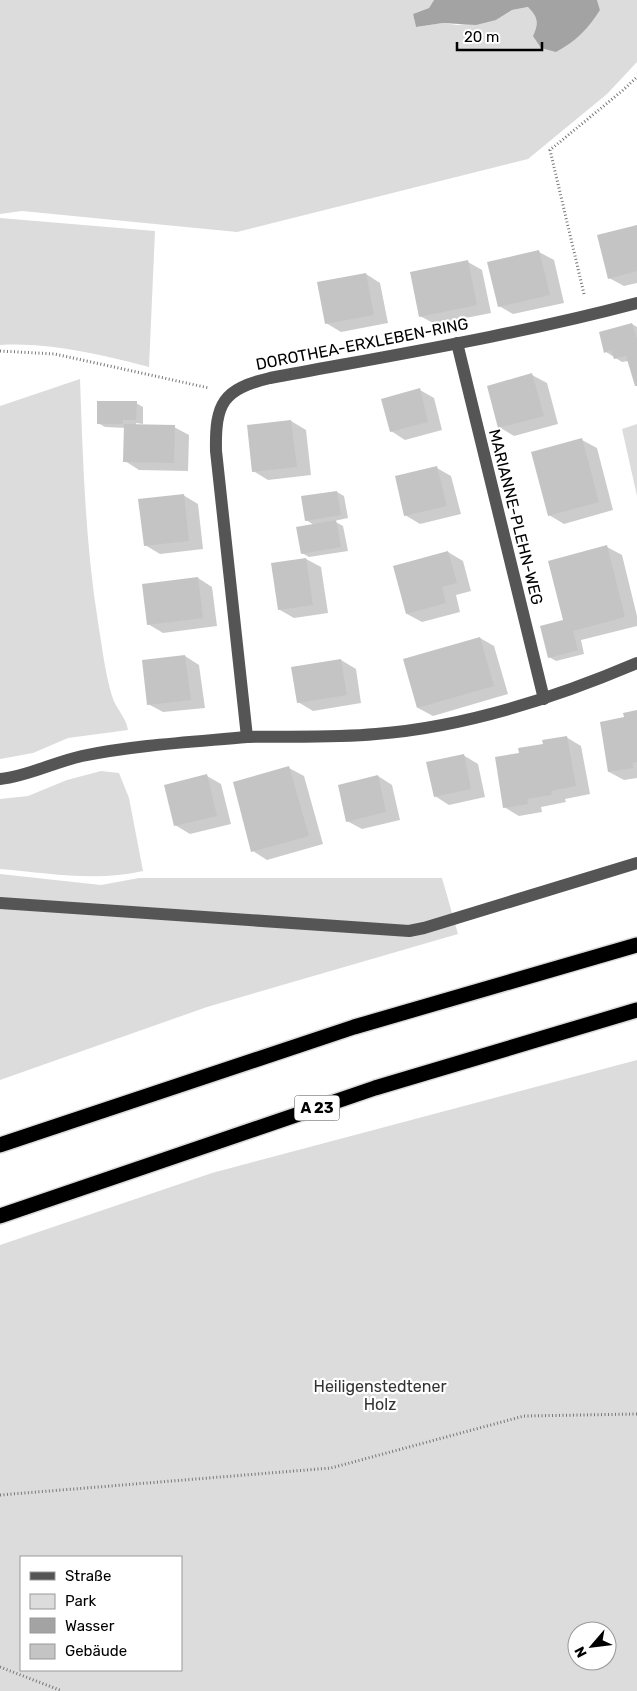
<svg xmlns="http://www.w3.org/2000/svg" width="637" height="1691" font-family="Rubik,sans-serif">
<rect width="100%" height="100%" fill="#fff"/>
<!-- green -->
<g fill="#dcdcdc" fill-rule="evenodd">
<path d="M0,0H434L429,8L413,14L416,27L443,23L457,25L496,20L512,10L529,7C538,18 539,23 533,36L600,10L597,0H637V62L607,94L528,159L237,232L22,211L0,214Z"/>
<path d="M0,218L155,231L149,367C101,355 51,342 0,345Z"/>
<path d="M80,379C83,460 85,541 98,622C102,646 105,673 112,696C116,709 126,717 128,730L68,738L33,753L0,759V406Z"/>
<path d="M637,424V496L622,429Z"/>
<path d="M101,771L119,773L129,798L143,871C96,882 48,873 0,869V799L28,796L67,780Z"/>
<path d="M0,874L101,885L139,878H442L458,934L207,1007L0,1080Z"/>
<path d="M637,1060V1691H0V1245L212,1173ZM21,1557H181V1670H21ZM577,1631H607V1661H577Z"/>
</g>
<!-- water -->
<path fill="#a3a3a3" d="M434,0H597L600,10C588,29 576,41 556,52L541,48L533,36C539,23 538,17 528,7L512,10L496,20L476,25L443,23L416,27L413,14L429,8Z"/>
<!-- shadow -->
<g fill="#0003">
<path d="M637,226V283L624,286L609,278Z"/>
<path d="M539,252L554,260L564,303L513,314L499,306Z"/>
<path d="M468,262L482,270L491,313L435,324L420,316Z"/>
<path d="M366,274L380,283L388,323L341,332L326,323Z"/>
<path d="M632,324L637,327V386L629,361L622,362L606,352Z"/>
<path d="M532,375L547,383L558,424L514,436L499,427Z"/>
<path d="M420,390L434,398L442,430L405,440L391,431Z"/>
<path d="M136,403L143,407V424L136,423V426L174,427L189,435L188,471L139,470L125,461L126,428L105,427L98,423Z"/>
<path d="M291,421L306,430L311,475L268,480L253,471Z"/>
<path d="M582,440L597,448L613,510L564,524L549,515Z"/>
<path d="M437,468L451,476L461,514L420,524L405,515Z"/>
<path d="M337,492L344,496L348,518L334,521L343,526L348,551L309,557L302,553L314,525L306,520Z"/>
<path d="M183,495L198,504L203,549L160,554L145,545Z"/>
<path d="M607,547L622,555L637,616V626L581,640L584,654L556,661L549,657L565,621Z"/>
<path d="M448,552L463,561L471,591L456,595L460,612L422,622L407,614Z"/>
<path d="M306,559L321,567L328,613L294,618L280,610L273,564Z"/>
<path d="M198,578L212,587L217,626L163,633L148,624Z"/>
<path d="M480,638L494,646L508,694L433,716L418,708Z"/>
<path d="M185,656L199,665L205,708L163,712L148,704Z"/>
<path d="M341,660L356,669L361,703L313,711L298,702Z"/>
<path d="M637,711V778L624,780L609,772L625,718Z"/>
<path d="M566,737L581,746L590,794L565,799L566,802L541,807L542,812L519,816L504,807L520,754Z"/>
<path d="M463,755L478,764L485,797L449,805L435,796Z"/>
<path d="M289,768L304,776L323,844L267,860L253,851Z"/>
<path d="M207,776L221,784L231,824L190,834L175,825Z"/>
<path d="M378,776L392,785L400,820L362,829L347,821Z"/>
</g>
<!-- building -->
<g fill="#c4c4c4">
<path d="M637,225V271L608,279L597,235Z"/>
<path d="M539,250L550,295L498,307L487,262Z"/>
<path d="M468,260L477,305L419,317L410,272Z"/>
<path d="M366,273L374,315L325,324L317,282Z"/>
<path d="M632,323L637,339V386H635L626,356L614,359L611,350L604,353L599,332Z"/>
<path d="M532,373L544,416L498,428L487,386Z"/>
<path d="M420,388L428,422L390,432L381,399Z"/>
<path d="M97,401H137L136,420H123V424H97Z"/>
<path d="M291,420L297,467L252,472L247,425Z"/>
<path d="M124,424L175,425L174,463L123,462Z"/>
<path d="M582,438L599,502L548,516L531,452Z"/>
<path d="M437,466L447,506L404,516L395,476Z"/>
<path d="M337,491L341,515L305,521L301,496Z"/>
<path d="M184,494L189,541L144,546L138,499Z"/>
<path d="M336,520L341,547L301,554L296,527Z"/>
<path d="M607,545L625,617L573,631L578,650L548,658L540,626L563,620L548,561Z"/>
<path d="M448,551L457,583L442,587L446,603L406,614L393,566Z"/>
<path d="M306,558L313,605L278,610L271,563Z"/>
<path d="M198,577L203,618L147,625L142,584Z"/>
<path d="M480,637L494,686L417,708L403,659Z"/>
<path d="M185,655L191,700L147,705L142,660Z"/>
<path d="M341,659L347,695L297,703L291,667Z"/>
<path d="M637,710V762L632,763L633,768L608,772L600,722L624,717L623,713Z"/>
<path d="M567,736L576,786L551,791L552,795L527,799L528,804L503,808L495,757L519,753L518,748L543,744L542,740Z"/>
<path d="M464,754L471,789L434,797L426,762Z"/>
<path d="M289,766L309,836L251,852L233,782Z"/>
<path d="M207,774L217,816L174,826L164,785Z"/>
<path d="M378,775L386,812L346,822L338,785Z"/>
</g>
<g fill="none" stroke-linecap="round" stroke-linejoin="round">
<!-- highway casing -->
<g stroke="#dbdbdb" stroke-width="18">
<g id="highway">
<path d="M0,1145L354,1027L637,945"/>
<path d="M0,1216L375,1088L637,1010"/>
</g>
</g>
<!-- path -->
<g stroke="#777" stroke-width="3" stroke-dasharray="1 2.5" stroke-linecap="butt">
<path d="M584,294L550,150L622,91L637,77"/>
<path d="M0,351L55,354L209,388"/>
<path d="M0,1495L331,1468L524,1416L637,1414"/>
<path d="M0,1667L62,1691"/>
</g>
<!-- minor -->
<g stroke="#555" stroke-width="12">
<path d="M457,343L544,699"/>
<path d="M247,737C290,736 333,738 376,734C466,727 555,698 637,663"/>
<path d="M0,779C29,776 54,762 82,756C136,745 192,742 247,737L216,451C215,403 223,389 270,378C393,355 516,335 637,303"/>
<path d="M0,903L409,931L424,928L637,863"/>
</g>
<!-- highway -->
<use href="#highway" stroke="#000" stroke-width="15"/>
</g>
<g text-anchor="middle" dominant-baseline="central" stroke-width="4.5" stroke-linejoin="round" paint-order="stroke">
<!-- shield labels -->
<rect fill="#fff" stroke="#4c4c4c" stroke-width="1" x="294.5" y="1095.5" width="45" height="25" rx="4"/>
<g font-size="15" font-weight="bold" fill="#000">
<text x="317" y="1108">A 23</text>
</g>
<!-- street labels -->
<g font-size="16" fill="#000" stroke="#fff">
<text transform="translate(362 344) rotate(-11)">DOROTHEA-ERXLEBEN-RING</text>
<text transform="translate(516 517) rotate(76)">MARIANNE-PLEHN-WEG</text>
</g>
<!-- park labels -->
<g font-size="16" fill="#333" stroke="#fff">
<text x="380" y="1386">Heiligenstedtener<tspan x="380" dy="18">Holz</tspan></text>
</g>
</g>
<!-- legend -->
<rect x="20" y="1556" width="162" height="115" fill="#ffffff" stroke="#999999"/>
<rect x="30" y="1572" width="25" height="8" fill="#555555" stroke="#999999"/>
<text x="65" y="1581" font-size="15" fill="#000000">Straße</text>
<rect x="30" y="1594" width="25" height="15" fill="#dcdcdc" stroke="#999999"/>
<text x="65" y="1606" font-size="15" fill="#000000">Park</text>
<rect x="30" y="1618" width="25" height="15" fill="#a3a3a3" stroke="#999999"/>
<text x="65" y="1631" font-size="15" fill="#000000">Wasser</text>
<rect x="30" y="1644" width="25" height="15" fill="#c4c4c4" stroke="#999999"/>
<text x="65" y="1656" font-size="15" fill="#000000">Gebäude</text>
<!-- north arrow -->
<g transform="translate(592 1646) rotate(242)"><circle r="24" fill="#ffffff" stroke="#999999"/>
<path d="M0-4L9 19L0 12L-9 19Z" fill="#000000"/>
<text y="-8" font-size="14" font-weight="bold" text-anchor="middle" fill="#000000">N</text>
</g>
<!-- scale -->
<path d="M457 42v8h85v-8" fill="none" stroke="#000000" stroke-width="2.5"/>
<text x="464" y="42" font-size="15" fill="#000000" stroke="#ffffff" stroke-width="4" paint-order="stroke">20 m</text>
</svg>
